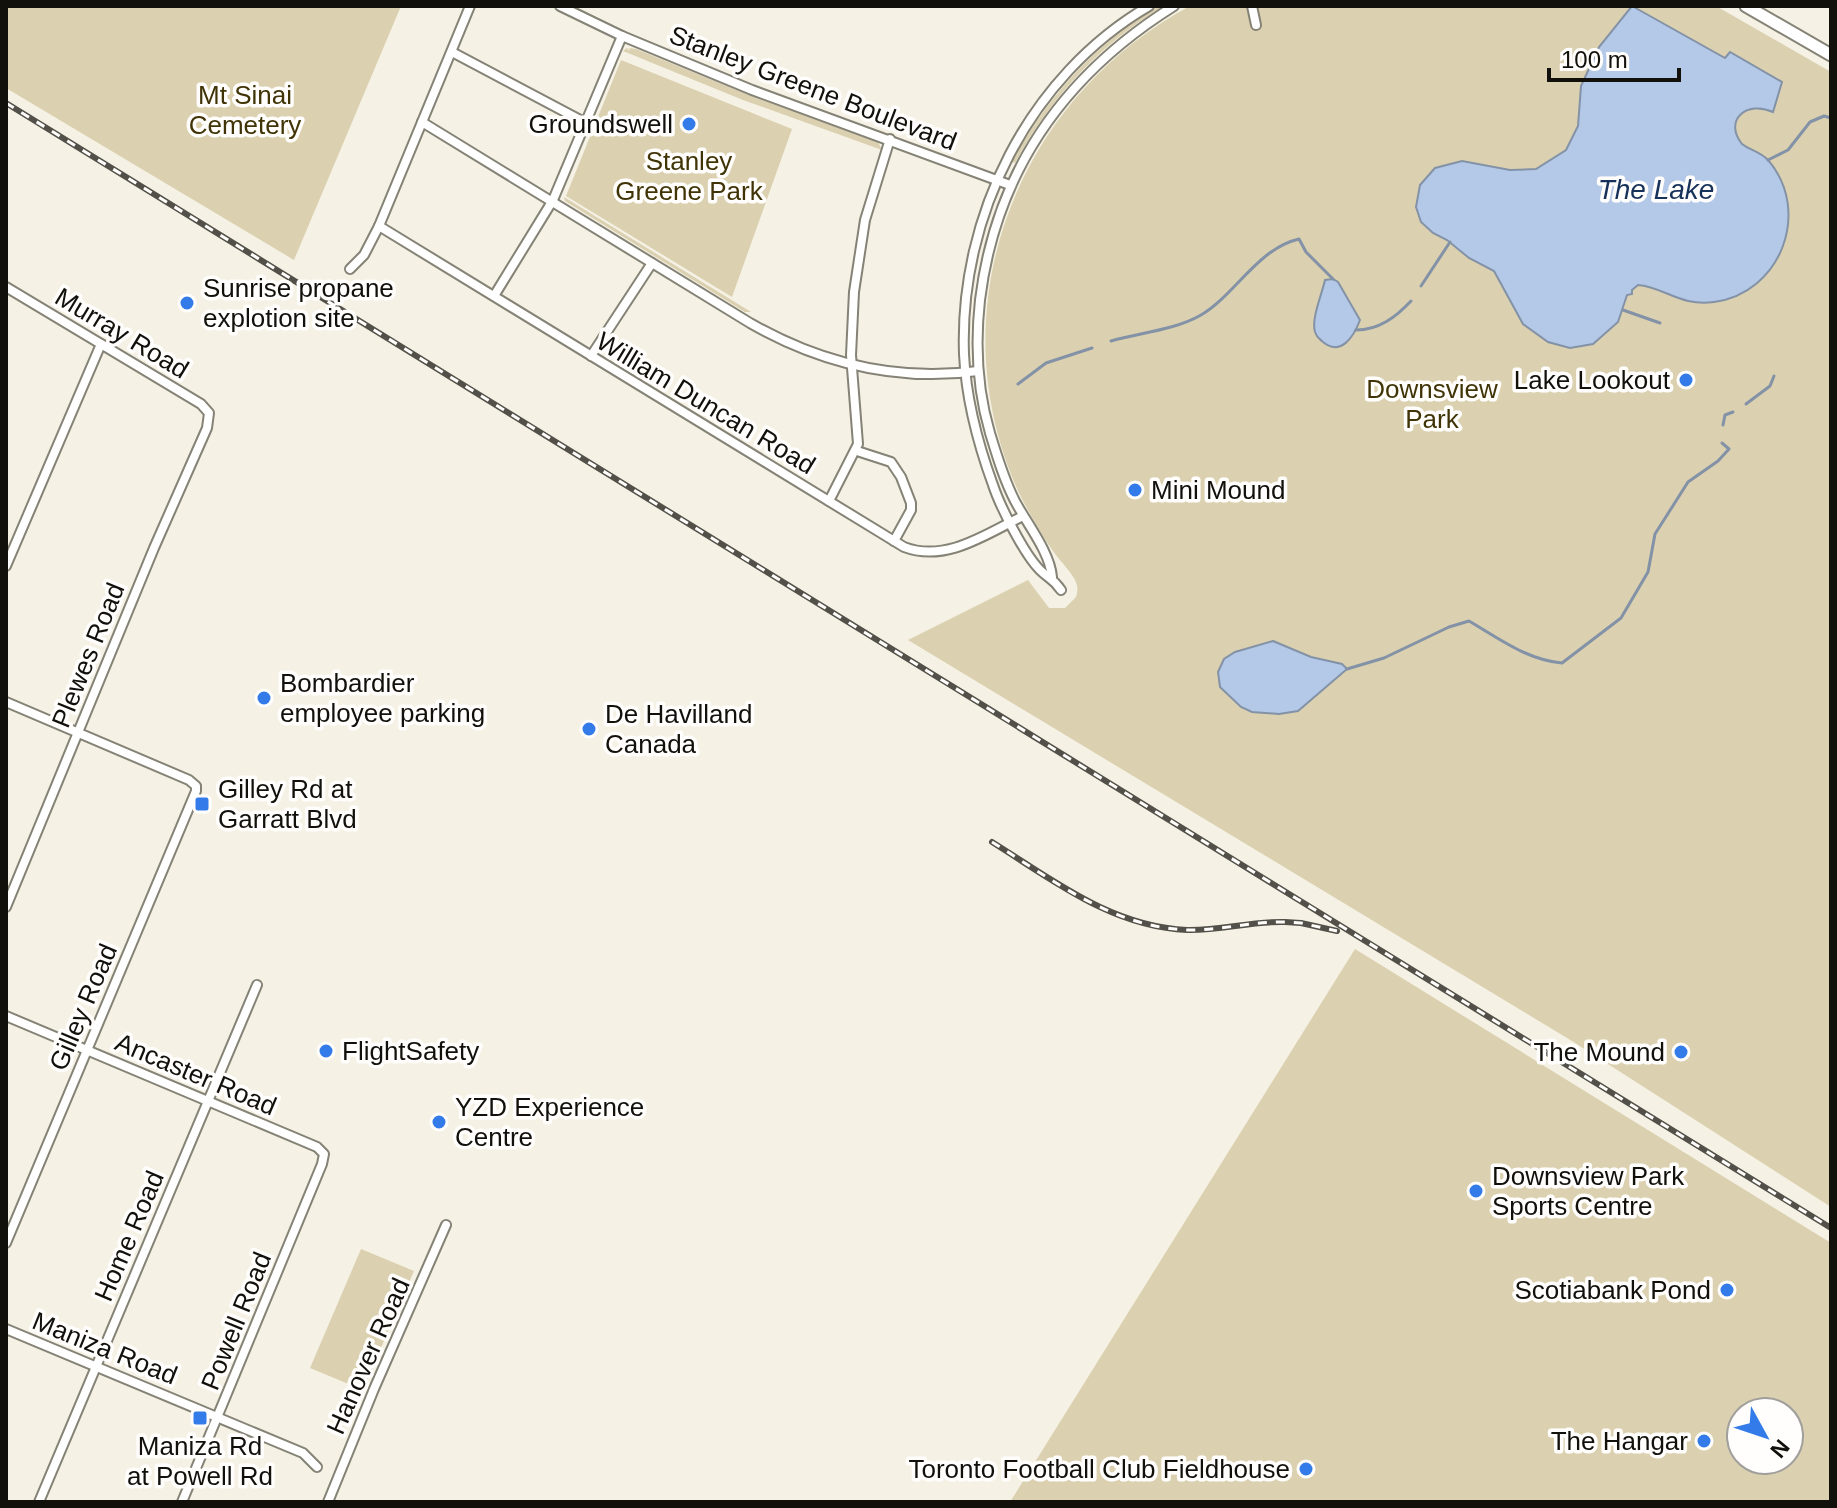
<svg xmlns="http://www.w3.org/2000/svg" width="1837" height="1508" font-family="Helvetica,sans-serif">
<rect width="100%" height="100%" fill="#f5f1e4"/>
<!-- green -->
<g fill="#dbd1b0" fill-rule="evenodd">
<path d="M6,6H401L294,260L6,88Z"/>
<path d="M1157,6H1164C1100,44 1050,98 1015,163L1012,162C1047,97 1095,45 1157,6Z"/>
<path d="M1190,6H1716L1831,72V1207L1572,1041L908,640L1028,580L1049,608H1065L1076,597C1078,591 1078,586 1075,580C1069,569 1060,561 1053,551C1040,533 1029,513 1019,493C935,309 1015,100 1190,6Z"/>
<path d="M627,48L630,51L629,48L636,49L756,98L877,140L882,150L743,100L623,51Z"/>
<path d="M621,60L792,129L732,297L566,196Z"/>
<path d="M564,197L751,312H745L565,201Z"/>
<path d="M1355,949L1831,1243V1502H1010ZM1741,1412H1789V1460H1741Z"/>
<path d="M361,1249L414,1271L363,1390L310,1368Z"/>
</g>
<!-- water -->
<g fill="#b4c9e8" stroke="#8392a6" stroke-width="2">
<path d="M1632,6L1725,58L1730,52L1782,82L1773,112C1747,100 1723,120 1742,144C1751,151 1759,151 1768,160C1812,211 1781,293 1714,302C1681,307 1664,287 1638,285L1632,290V294L1627,295L1618,322L1593,344L1570,348L1548,342L1523,324L1494,271L1469,258L1447,240L1433,233L1421,222L1416,207L1420,185L1435,168L1462,161L1510,170L1536,169L1566,150L1578,126L1581,86L1599,47Z"/>
<path d="M1333,279L1338,282L1360,320C1354,336 1341,357 1323,342C1319,338 1317,338 1315,332C1311,319 1322,294 1325,280Z"/>
<path d="M1273,641L1311,657L1342,664L1347,669L1298,711L1279,714L1252,712L1241,707L1220,687L1218,672L1224,659L1235,652Z"/>
</g>
<g fill="none" stroke-linecap="round" stroke-linejoin="round">
<!-- stream -->
<g stroke="#8392a6" stroke-width="3">
<path d="M1768,160L1788,150L1810,122L1824,116L1831,118"/>
<path d="M1421,286L1450,242"/>
<path d="M1623,310L1660,323"/>
<path d="M1356,330C1379,330 1396,317 1411,301"/>
<path d="M1111,341C1139,333 1175,330 1201,315C1236,294 1257,249 1299,239L1306,252L1333,279"/>
<path d="M1018,384L1046,363L1092,348"/>
<path d="M1746,404L1770,386L1774,376"/>
<path d="M1723,425L1725,415L1733,412"/>
<path d="M1347,669L1384,658L1449,627L1469,621C1498,638 1527,660 1562,663L1621,618L1648,572L1655,534L1688,482L1718,461L1729,449L1722,443"/>
</g>
<!-- minor casing -->
<g stroke="#858276" stroke-width="12">
<g id="minor">
<path d="M560,6L622,36L752,90L1010,185"/>
<path d="M1252,6L1256,25"/>
<path d="M452,52L586,123"/>
<path d="M422,122L750,323C820,363 896,382 978,371"/>
<path d="M379,226L904,547C946,563 986,534 1023,516"/>
<path d="M350,269L364,255L379,226L470,6"/>
<path d="M6,287L201,404L209,413L207,428L154,548L6,907"/>
<path d="M494,296L553,200L622,36"/>
<path d="M591,356L652,263"/>
<path d="M857,451L891,462L901,477L911,503V510L894,541"/>
<path d="M829,501L858,444L851,355L854,292L865,220L890,139"/>
<path d="M6,566L101,344"/>
<path d="M1052,577C1050,552 1027,524 1015,501C1004,480 997,456 990,433C977,389 975,345 980,300C996,170 1064,75 1174,6"/>
<path d="M1061,590C1053,578 1049,579 1040,570C1024,554 1000,506 993,485C978,444 966,398 964,354C959,216 1029,76 1149,6"/>
<path d="M6,702L189,780L196,786V791L6,1243"/>
<path d="M6,1016L317,1147L324,1154L322,1164L182,1502"/>
<path d="M6,1329L303,1453L317,1467"/>
<path d="M39,1502L257,985"/>
<path d="M328,1502L374,1389L446,1225"/>
</g>
</g>
<!-- secondary casing -->
<g stroke="#858276" stroke-width="15">
<path id="secondary" d="M1746,6L1831,55"/>
</g>
<!-- minor -->
<use href="#minor" stroke="#fff" stroke-width="8"/>
<!-- secondary -->
<use href="#secondary" stroke="#fff" stroke-width="11"/>
<!-- rail casing -->
<g stroke="#525048" stroke-width="6">
<g id="rail">
<path d="M6,103L1831,1228"/>
<path d="M992,842C1053,880 1112,927 1187,930C1219,931 1252,921 1285,922L1301,923L1337,931"/>
</g>
</g>
<!-- rail -->
<use href="#rail" stroke="#fffefc" stroke-width="3" stroke-dasharray="9" stroke-linecap="butt"/>
</g>
<!-- markers -->
<g fill="#327be8" stroke="#fffefc" stroke-width="3">
<circle cx="689" cy="124" r="8"/>
<circle cx="187" cy="303" r="8"/>
<circle cx="1686" cy="380" r="8"/>
<circle cx="1135" cy="490" r="8"/>
<circle cx="264" cy="698" r="8"/>
<circle cx="589" cy="729" r="8"/>
<rect x="194" y="796" width="16" height="16" rx="4"/>
<circle cx="326" cy="1051" r="8"/>
<circle cx="1681" cy="1052" r="8"/>
<circle cx="439" cy="1122" r="8"/>
<circle cx="1476" cy="1191" r="8"/>
<circle cx="1727" cy="1290" r="8"/>
<rect x="192" y="1410" width="16" height="16" rx="4"/>
<circle cx="1704" cy="1441" r="8"/>
<circle cx="1306" cy="1469" r="8"/>
</g>
<g text-anchor="middle" dominant-baseline="central" stroke-width="7" stroke-linejoin="round" paint-order="stroke">
<!-- street labels -->
<g font-size="26" fill="#11100b" stroke="#fffefc">
<text transform="translate(813 88) rotate(21)">Stanley Greene Boulevard</text>
<text transform="translate(122 333) rotate(31)">Murray Road</text>
<text transform="translate(706 403) rotate(31)">William Duncan Road</text>
<text transform="translate(88 655) rotate(-68)">Plewes Road</text>
<text transform="translate(83 1007) rotate(-67)">Gilley Road</text>
<text transform="translate(196 1074) rotate(23)">Ancaster Road</text>
<text transform="translate(129 1236) rotate(-67)">Home Road</text>
<text transform="translate(236 1321) rotate(-68)">Powell Road</text>
<text transform="translate(105 1348) rotate(22)">Maniza Road</text>
<text transform="translate(368 1356) rotate(-66)">Hanover Road</text>
</g>
<!-- park labels -->
<g font-size="26" fill="#403406" stroke="#fffefc">
<text x="245" y="95">Mt Sinai<tspan x="245" dy="30">Cemetery</tspan></text>
<text x="689" y="161">Stanley<tspan x="689" dy="30">Greene Park</tspan></text>
<text x="1432" y="389">Downsview<tspan x="1432" dy="30">Park</tspan></text>
</g>
<!-- poi labels -->
<g font-size="26" fill="#11100b" stroke="#fffefc" text-anchor="start">
<text x="673" y="124" text-anchor="end">Groundswell</text>
<text x="203" y="288">Sunrise propane<tspan x="203" dy="30">explotion site</tspan></text>
<text x="1670" y="380" text-anchor="end">Lake Lookout</text>
<text x="1151" y="490">Mini Mound</text>
<text x="280" y="683">Bombardier<tspan x="280" dy="30">employee parking</tspan></text>
<text x="605" y="714">De Havilland<tspan x="605" dy="30">Canada</tspan></text>
<text x="218" y="789">Gilley Rd at<tspan x="218" dy="30">Garratt Blvd</tspan></text>
<text x="342" y="1051">FlightSafety</text>
<text x="1665" y="1052" text-anchor="end">The Mound</text>
<text x="455" y="1107">YZD Experience<tspan x="455" dy="30">Centre</tspan></text>
<text x="1492" y="1176">Downsview Park<tspan x="1492" dy="30">Sports Centre</tspan></text>
<text x="1711" y="1290" text-anchor="end">Scotiabank Pond</text>
<text x="1688" y="1441" text-anchor="end">The Hangar</text>
<text x="200" y="1446" text-anchor="middle">Maniza Rd<tspan x="200" dy="30">at Powell Rd</tspan></text>
<text x="1290" y="1469" text-anchor="end">Toronto Football Club Fieldhouse</text>
</g>
<!-- water labels -->
<g font-size="28" font-style="italic" fill="#17325a" stroke="#fffefc">
<text x="1656" y="189">The Lake</text>
</g>
</g>
<!-- border -->
<rect width="1837" height="1508" fill="none" stroke="#11100b" stroke-width="16"/>
<!-- north arrow -->
<g transform="translate(1765 1436) rotate(130)"><circle r="38" fill="#fffefc" stroke="#a09f9c" stroke-width="2"/>
<path d="M0-6L14 30L0 20L-14 30Z" fill="#327be8"/>
<text y="-12" font-size="22" font-weight="bold" text-anchor="middle" fill="#11100b">N</text>
</g>
<!-- scale -->
<path d="M1549 68v12h130v-12" fill="none" stroke="#11100b" stroke-width="4"/>
<text x="1561" y="68" font-size="24" fill="#11100b" stroke="#fffefc" stroke-width="6" paint-order="stroke">100 m</text>
</svg>
